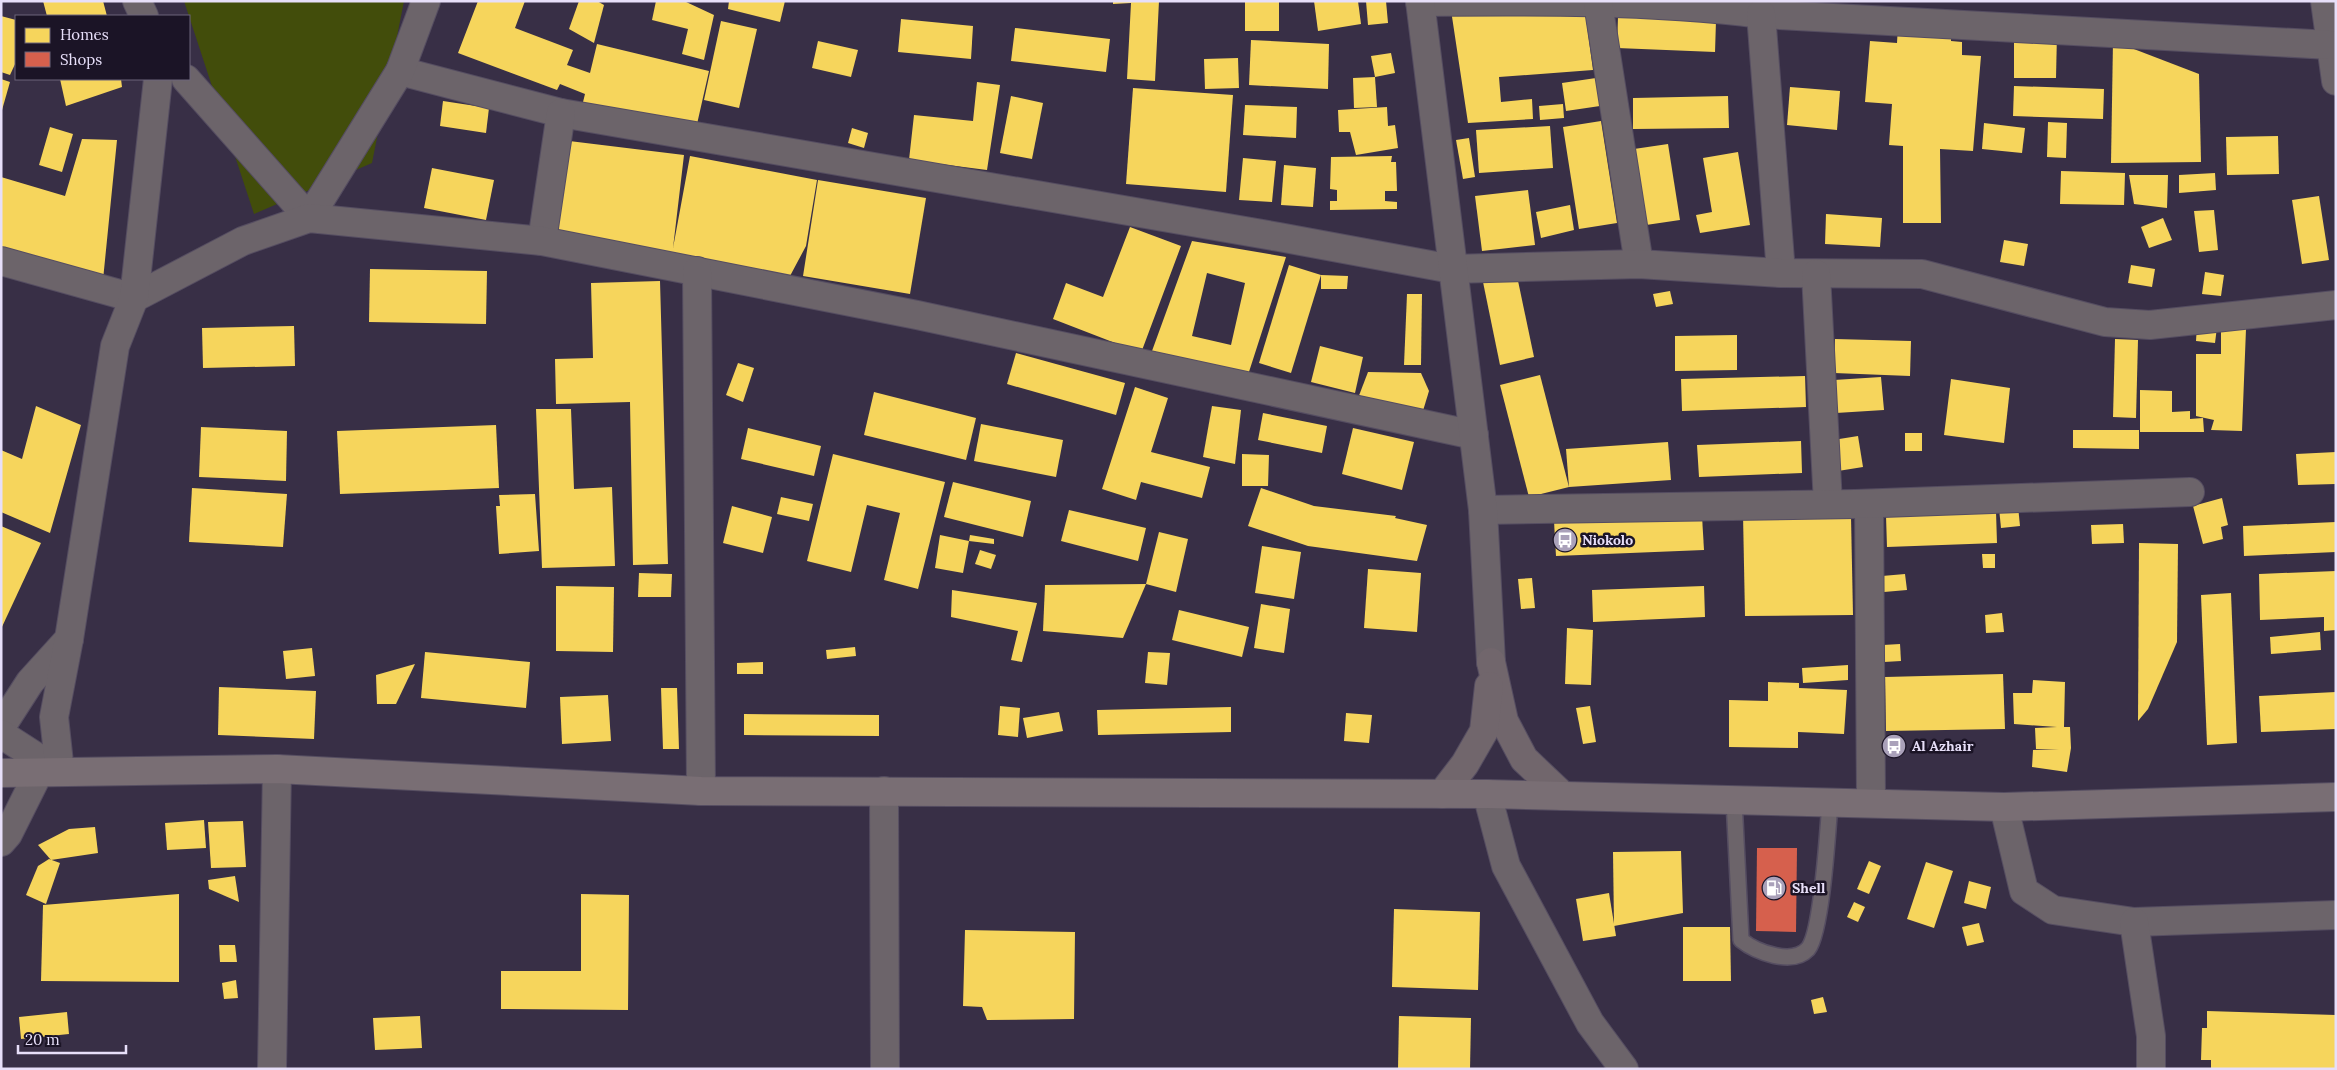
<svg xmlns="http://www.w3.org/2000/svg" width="2337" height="1070" font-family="Lora,serif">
<rect width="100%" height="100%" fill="#382f46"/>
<!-- green -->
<path fill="#424d0b" d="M184,1H404L372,163L254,214Z"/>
<!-- homes -->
<g fill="#f6d55c" fill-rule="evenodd">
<path d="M43,1H103L107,16H47Z"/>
<path d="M478,1H525L515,28L573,50L567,65L590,73L597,44L709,71L695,133L582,106L585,94L560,84L557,90L458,53Z"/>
<path d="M579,1H597L604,5L594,43L569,29Z"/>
<path d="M656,1H684L714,15L704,60L682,54L688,29L652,20Z"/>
<path d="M729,1H785L780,22L728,9Z"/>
<path d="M1113,1H1159L1155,81L1127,79L1131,3L1113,4Z"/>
<rect x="1245" y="1" width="34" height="30"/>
<path d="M1314,1H1358L1361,24L1318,31Z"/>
<path d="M1366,1H1386L1388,23L1368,25Z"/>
<path d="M1451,10L1585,11L1593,70L1499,77L1501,102L1532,99L1533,119L1468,123Z"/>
<path d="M1,16L16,20V62L10,75L1,72Z"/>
<path d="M1618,16L1716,20L1715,52L1617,48Z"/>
<path d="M901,19L973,26L971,59L898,52Z"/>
<path d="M721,21L757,29L739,108L704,100Z"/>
<path d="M1898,25L1951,30V41L1962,42V55L1981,56L1973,151L1940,149L1941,223H1903V146L1889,145L1892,104L1865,102L1870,41L1897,43Z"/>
<path d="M1015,28L1110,39L1106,72L1011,61Z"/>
<path d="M2014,32L2057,33L2056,78H2014Z"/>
<path d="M1251,40L1329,44L1328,89L1249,85Z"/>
<path d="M818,41L858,50L851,77L812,68Z"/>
<path d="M2113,41L2199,74L2201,162L2111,163Z"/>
<path d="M1391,53L1395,73L1375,77L1371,56Z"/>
<path d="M1238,58L1239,88L1205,89L1204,59Z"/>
<path d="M1375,77L1377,107L1354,108L1353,78Z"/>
<path d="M1596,78L1600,106L1566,111L1562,83Z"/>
<path d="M1,79L10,82L2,110H1Z"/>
<path d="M60,79H121L122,87L66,106Z"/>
<path d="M977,82L1000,85L987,170L909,160L914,115L973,121Z"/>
<path d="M2014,86L2104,89L2103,119L2013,116Z"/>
<path d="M1790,87L1840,91L1837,130L1787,125Z"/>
<path d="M1133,88L1233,95L1226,192L1126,184Z"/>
<path d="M1011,96L1043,103L1032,159L1000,153Z"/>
<path d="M1728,96L1729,128L1633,129V98Z"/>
<path d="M443,101L489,108L486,133L440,126Z"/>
<path d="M1563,104L1564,118L1540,120L1539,106Z"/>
<path d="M1245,105L1297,107L1296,138L1243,135Z"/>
<path d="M1387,107L1388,126L1395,125L1398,148L1356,155L1350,132H1339L1338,110Z"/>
<path d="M1601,121L1617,223L1579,229L1563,127Z"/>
<path d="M2048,122L2067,123L2066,158L2047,157Z"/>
<path d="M1984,123L2025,128L2022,153L1982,149Z"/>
<path d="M1550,126L1553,168L1479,173L1476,130Z"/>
<path d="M50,127L73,134L62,172L39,165Z"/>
<path d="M852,128L868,133L864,148L848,143Z"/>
<path d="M2278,136L2279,174L2227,175L2226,137Z"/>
<path d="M1469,138L1475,177L1463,179L1456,140Z"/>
<path d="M82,139L117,140L103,280L1,251V177L65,196Z"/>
<path d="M561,140L684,155L673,248L690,156L817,180L806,246L790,276L549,239Z"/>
<path d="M1668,144L1680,220L1646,225L1634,149Z"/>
<path d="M1738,152L1750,225L1700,233L1696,215L1712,212L1703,158Z"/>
<path d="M1392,156L1391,162H1396L1397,191H1385V201L1397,202V209L1330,210V201H1337V190L1330,189L1331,157Z"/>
<path d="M1243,158L1276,161L1272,202L1239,200Z"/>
<path d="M1284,165L1316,168L1313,207L1281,205Z"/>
<path d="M432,168L494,180L486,220L424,208Z"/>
<path d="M2061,171L2125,173L2124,205L2060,204Z"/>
<path d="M2215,173L2216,190L2179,193V175Z"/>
<path d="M2129,175H2168L2167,208L2134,204Z"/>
<path d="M818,180L926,198L910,294L803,276Z"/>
<path d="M1528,190L1535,245L1482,251L1475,196Z"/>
<path d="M2319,196L2329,260L2302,264L2292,200Z"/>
<path d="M1570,205L1574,230L1541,238L1536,212Z"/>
<path d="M2214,210L2218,250L2199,252L2194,211Z"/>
<path d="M1826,214L1882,218L1880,247L1825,244Z"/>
<path d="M2163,218L2172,240L2149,248L2141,227Z"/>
<path d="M1130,227L1181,246L1141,353L1053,319L1066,283L1103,297Z"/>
<path d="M2004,240L2028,244L2024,266L2000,262Z"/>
<path d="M1192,241L1286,257L1247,378L1152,351ZM1207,273L1245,283L1231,345L1192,336Z"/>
<path d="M1289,265L1321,275L1291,373L1259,363Z"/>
<path d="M2131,265L2155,269L2152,287L2128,283Z"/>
<path d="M370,269L487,271L486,324L369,322Z"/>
<path d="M2205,272L2224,275L2221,296L2202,294Z"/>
<path d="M1321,275L1348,276L1347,289H1321Z"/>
<path d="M1517,276L1534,357L1500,365L1483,282Z"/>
<path d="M660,281L668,564L633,565L630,402L556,404L555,359L593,358L591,283Z"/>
<path d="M1670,291L1673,304L1656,307L1653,294Z"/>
<path d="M1407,294H1422L1421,365H1404Z"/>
<path d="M294,326L295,366L203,368L202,328Z"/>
<path d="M2197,326L2217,327L2215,343L2196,341Z"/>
<path d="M2221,329H2246L2242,431L2211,430L2214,420L2196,416V354H2221Z"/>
<path d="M1737,335V370L1675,371V336Z"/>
<path d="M1835,339L1911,341L1910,376L1834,373Z"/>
<path d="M2115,339L2138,340L2136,418L2113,417Z"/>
<path d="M1320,346L1363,357L1355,393L1311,382Z"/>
<path d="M1016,353L1125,383L1116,415L1007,384Z"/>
<path d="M738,363L754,368L743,402L726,395Z"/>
<path d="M1368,372L1421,373L1429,391L1422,414L1355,406Z"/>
<path d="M1540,375L1569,487L1529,497L1500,385Z"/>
<path d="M1805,376L1806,407L1682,411L1681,379Z"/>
<path d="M1881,377L1884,410L1836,413L1834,380Z"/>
<path d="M1951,379L2010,388L2004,443L1944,435Z"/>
<path d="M1135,387L1168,398L1151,452L1210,467L1202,498L1141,482L1136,500L1102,489Z"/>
<path d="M2140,390L2172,391V412L2190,411V419L2203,418L2204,432H2140Z"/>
<path d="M874,392L976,418L966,460L864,435Z"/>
<path d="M36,406L81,425L50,533L1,512V450L22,459Z"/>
<path d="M1212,406L1241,410L1235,464L1203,457Z"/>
<path d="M536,409H571L574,489L612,487L615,566L542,568Z"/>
<path d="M1263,413L1327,426L1322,453L1258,440Z"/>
<path d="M981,424L1063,440L1056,477L974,461Z"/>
<path d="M496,425L499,488L340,494L337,431Z"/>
<path d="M201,427L287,431L286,481L199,477Z"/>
<path d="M748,428L821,446L814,476L741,459Z"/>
<path d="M1353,428L1414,442L1402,490L1342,474Z"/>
<path d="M2073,430H2139V449L2073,448Z"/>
<rect x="1905" y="433" width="17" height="18"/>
<path d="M1858,436L1863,467L1838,471L1833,440Z"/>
<path d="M1801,441L1802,473L1699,477L1697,445Z"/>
<path d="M1668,442L1671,480L1569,487L1566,449Z"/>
<path d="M2336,452V484L2298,485L2296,454Z"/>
<path d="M833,454L945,482L918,589L884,580L900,513L867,505L851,572L807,561Z"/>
<path d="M1242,454L1269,455L1268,486H1242Z"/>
<path d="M953,482L1031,501L1023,537L944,517Z"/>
<path d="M192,488L287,494L283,547L189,542Z"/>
<path d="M1261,488L1314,506L1396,516L1395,518L1427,525L1417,561L1308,546L1248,526Z"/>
<path d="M535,494L539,551L499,554L496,506H500L499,495Z"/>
<path d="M781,497L813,504L809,521L777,514Z"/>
<path d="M2222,498L2228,525L2221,527L2223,539L2203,544L2193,506Z"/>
<path d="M732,506L772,517L763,553L723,543Z"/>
<path d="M2018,506L2020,526L2001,528L1999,508Z"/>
<path d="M1069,510L1146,528L1138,561L1061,541Z"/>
<path d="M1996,512L1997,543L1887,547L1886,516Z"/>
<path d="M1743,514L1851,517L1853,615L1745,616Z"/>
<path d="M1702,516L1704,550L1556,556L1554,521Z"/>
<path d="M2336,522V552L2244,556L2243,526Z"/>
<path d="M2123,524L2124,543L2092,544L2091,525Z"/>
<path d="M1,526L41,543L1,629Z"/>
<path d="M1159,532L1188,539L1176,592L1146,584Z"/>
<path d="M940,535L969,541L963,573L935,568Z"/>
<path d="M970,535L994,539V544L969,541Z"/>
<path d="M2139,543L2178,544L2177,642L2148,709L2138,721Z"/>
<path d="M1262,546L1301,552L1294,599L1255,593Z"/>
<path d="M980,550L996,555L991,569L975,564Z"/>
<path d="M1982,554H1995V568H1983Z"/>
<path d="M1368,569L1421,573L1417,632L1364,628Z"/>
<path d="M2336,571V630L2324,631V617L2260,620L2259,574Z"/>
<path d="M639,573L672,574L671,597H638Z"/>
<path d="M1905,574L1907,590L1884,592L1882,576Z"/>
<path d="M1532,578L1535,608L1521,609L1518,579Z"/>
<path d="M1146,584L1123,638L1043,631L1045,585Z"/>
<path d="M556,586L614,587L613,652L556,651Z"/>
<path d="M1704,586L1705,617L1593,622L1592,590Z"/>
<path d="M952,590L1037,603L1022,662L1011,660L1018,631L951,617Z"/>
<path d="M2231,593L2237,743L2207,745L2201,595Z"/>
<path d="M1261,604L1290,609L1284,653L1254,648Z"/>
<path d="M1179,610L1249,627L1242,657L1172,640Z"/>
<path d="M2002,613L2004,632L1986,633L1985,615Z"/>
<path d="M1567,628L1593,630L1591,685L1565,684Z"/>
<path d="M2320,632L2321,650L2271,654L2270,637Z"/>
<path d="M1900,644L1901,661L1884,662L1883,645Z"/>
<path d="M855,647L856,656L827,659L826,650Z"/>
<path d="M312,648L315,676L286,679L283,651Z"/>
<path d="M425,652L530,662L526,708L421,698Z"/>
<path d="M1148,652L1170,653L1167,685L1145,683Z"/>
<path d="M763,662V674H737V663Z"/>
<path d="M415,664L396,704H377L376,675Z"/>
<path d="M1848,665V680L1803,683L1802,668Z"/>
<path d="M2003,674L2005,729L1886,731L1885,677Z"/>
<path d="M2033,680L2065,682L2064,727H2070L2071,748L2067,772L2032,767L2033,750L2059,749H2036L2035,728L2057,727L2014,724L2013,693H2032Z"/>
<path d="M1768,682L1799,683V688L1847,690L1844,734L1798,732V748L1729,747V700L1768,701Z"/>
<path d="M219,687L316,691L314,739L218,735Z"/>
<path d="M661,688H677L679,749H663Z"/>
<path d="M2336,692V729L2261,732L2259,696Z"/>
<path d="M608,695L611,741L562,744L560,697Z"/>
<path d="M1000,706L1020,708L1018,737L998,735Z"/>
<path d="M1590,706L1596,742L1583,744L1576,708Z"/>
<path d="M1231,707V732L1098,735L1097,710Z"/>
<path d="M1059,712L1063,731L1027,738L1023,718Z"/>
<path d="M1346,713L1372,715L1369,743L1344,741Z"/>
<path d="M744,714L879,715V736L744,735Z"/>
<path d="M204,820L206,848L167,850L165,823Z"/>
<path d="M243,821L246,867L211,868L208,822Z"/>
<path d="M95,827L98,853L51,860L38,845L69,829Z"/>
<path d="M1681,851L1683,913L1614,926L1613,852Z"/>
<path d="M49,859L60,863L46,904L26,895L38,866Z"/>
<path d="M1869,861L1881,866L1869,894L1857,889Z"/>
<path d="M1926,862L1953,871L1934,928L1907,919Z"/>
<path d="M235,876L239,902L209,889L208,880Z"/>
<path d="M1969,881L1991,887L1986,909L1964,903Z"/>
<path d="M1609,893L1616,936L1583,941L1576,899Z"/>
<path d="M179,894V982L41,981L43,905Z"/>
<path d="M581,894L629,895L628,1010L501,1009V971H581Z"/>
<path d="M1854,902L1865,907L1858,922L1847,917Z"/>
<path d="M1394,909L1480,912L1478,990L1392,987Z"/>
<path d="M1979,923L1984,942L1967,946L1962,927Z"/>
<path d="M1683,927H1730L1731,981H1683Z"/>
<path d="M965,930L1075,932L1074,1019L987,1020L982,1007L963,1006Z"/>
<path d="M219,945H235L237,962H220Z"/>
<path d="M236,980L238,998L224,999L222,983Z"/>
<path d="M1823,997L1827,1012L1814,1014L1811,1000Z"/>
<path d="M2207,1011L2336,1015V1069H2211V1060H2201L2202,1028H2207Z"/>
<path d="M67,1012L69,1034L21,1039L19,1017Z"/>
<path d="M420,1016L422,1048L375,1050L373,1018Z"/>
<path d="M1399,1016L1471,1018L1470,1069H1398Z"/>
</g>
<!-- shops -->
<path fill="#d6604d" d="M1757,848H1797L1796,932L1756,931Z"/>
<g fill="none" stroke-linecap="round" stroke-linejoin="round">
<!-- service casing -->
<g stroke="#554d61" stroke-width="18">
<path id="service" d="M1734,800L1741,940C1756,952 1792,966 1808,949C1822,932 1828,828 1830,802"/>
</g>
<!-- minor casing -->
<g stroke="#554d61" stroke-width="30">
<g id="minor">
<path d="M137,1L144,16"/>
<path d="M2325,1L2336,81"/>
<path d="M1420,2C1533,1 1648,0 1761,14L2330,45"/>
<path d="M1598,3L1639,264"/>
<path d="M1761,14L1781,273"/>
<path d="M400,71L561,113L1279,237L1452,269L1639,264L1781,273L1922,274L2105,322L2150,325L2336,305"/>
<path d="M186,79L309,218L400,71L426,1"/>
<path d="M542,241L561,113"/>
<path d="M1,261L134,298L243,241L309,218L542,241L917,315L1474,435"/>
<path d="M697,271L701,791"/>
<path d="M1816,274L1828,504"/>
<path d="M1869,504L1871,803"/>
<path d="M1483,510L1855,504L2190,492"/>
<path d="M1,727L30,682L69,639"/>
<path d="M1,734L60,772"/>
<path d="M60,772L54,717L69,639L115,346L134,298L158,79"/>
<path d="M884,791L885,1069"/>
<path d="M1487,794L1506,866L1590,1023L1624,1069"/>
<path d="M2004,807L2024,891L2053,910L2134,922L2336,915"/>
<path d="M1,842L8,834L39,772"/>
<path d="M2134,922L2151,1036V1069"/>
<path d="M272,1069L277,769"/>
</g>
</g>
<!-- tertiary casing -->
<g stroke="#554d61" stroke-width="30">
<path id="tertiary" d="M1420,1L1483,510L1491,662"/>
</g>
<!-- secondary casing -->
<g stroke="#554d61" stroke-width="30">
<g id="secondary">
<path d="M1491,662L1504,721L1524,759L1563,796"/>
<path d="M1442,794L1465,764L1484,731L1489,686"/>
</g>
</g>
<!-- primary casing -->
<g stroke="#554d61" stroke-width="30">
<path id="primary" d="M1,773L277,769L701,791L1487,794L2004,807L2336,797"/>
</g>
<!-- service -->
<use href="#service" stroke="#6c646a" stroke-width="15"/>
<!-- minor -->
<use href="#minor" stroke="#6c646a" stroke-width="28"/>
<!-- tertiary -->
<use href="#tertiary" stroke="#6c646a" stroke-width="28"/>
<!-- secondary -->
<use href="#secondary" stroke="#71666c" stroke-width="28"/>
<!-- primary -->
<use href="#primary" stroke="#796e74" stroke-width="28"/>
</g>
<!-- icons -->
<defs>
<g id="bus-disc" transform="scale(1.25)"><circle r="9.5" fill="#aaa1ba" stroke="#1b1426"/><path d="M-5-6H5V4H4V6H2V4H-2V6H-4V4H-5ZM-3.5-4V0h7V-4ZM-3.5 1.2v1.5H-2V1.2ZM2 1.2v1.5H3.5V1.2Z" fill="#fff"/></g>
<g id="fuel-disc" transform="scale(1.25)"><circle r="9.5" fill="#aaa1ba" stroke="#1b1426"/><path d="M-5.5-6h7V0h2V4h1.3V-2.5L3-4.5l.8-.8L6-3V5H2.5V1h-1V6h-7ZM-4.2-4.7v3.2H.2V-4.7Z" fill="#fff"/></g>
</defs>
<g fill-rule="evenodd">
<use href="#bus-disc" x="1565" y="540"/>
<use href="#bus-disc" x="1894" y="746"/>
<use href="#fuel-disc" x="1774" y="888"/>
</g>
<g text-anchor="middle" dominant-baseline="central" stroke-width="5" stroke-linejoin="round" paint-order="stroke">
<!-- poi labels -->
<g font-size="14" font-weight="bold" fill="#e7dff9" stroke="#1b1426" text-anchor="start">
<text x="1582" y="540">Niokolo</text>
<text x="1912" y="746">Al Azhair</text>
<text x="1792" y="888">Shell</text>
</g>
</g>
<!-- border -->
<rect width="2337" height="1070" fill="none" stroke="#e7dff9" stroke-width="5"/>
<!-- legend -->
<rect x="15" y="15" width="175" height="65" fill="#1b1426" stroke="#6d657a"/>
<rect x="25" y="28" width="25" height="15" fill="#f6d55c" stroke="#6d657a"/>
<text x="60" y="40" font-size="15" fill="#e7dff9">Homes</text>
<rect x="25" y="52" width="25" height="15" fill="#d6604d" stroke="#6d657a"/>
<text x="60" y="65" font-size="15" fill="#e7dff9">Shops</text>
<!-- scale -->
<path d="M18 1045v8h108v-8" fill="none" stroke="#e7dff9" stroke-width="2.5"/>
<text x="25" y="1045" font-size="15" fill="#e7dff9" stroke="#1b1426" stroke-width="4" paint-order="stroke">20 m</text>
</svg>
